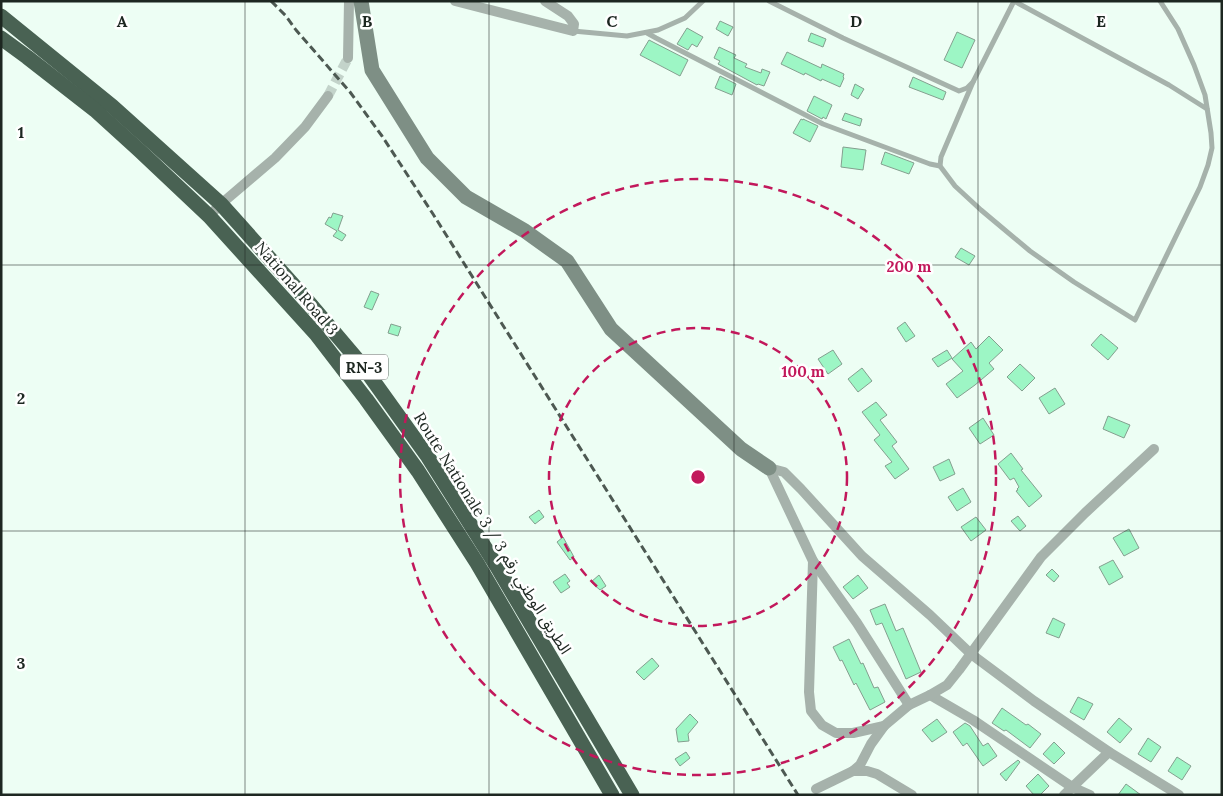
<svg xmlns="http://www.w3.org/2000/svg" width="1223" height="796" font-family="Lora,'Noto Sans Arabic',serif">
<rect width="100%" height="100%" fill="#edfef4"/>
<!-- building -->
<g fill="#9df6c5" stroke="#849f8f">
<path d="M720,21L733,27L728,36L716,29Z"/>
<path d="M687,28L703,37L697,47L692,44L688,50L677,44Z"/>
<path d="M957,32L975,40L962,68L944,60Z"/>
<path d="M811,33L826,39L823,47L808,41Z"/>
<path d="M649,40L688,60L680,76L640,55Z"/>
<path d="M719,47L736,55L734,58L747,64L745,67L761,73L762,69L770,72L764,86L758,84L757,85L718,64L720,61L714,58Z"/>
<path d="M787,52L821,68L822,64L844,74L843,77L844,78L840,87L822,79L821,81L805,73L804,75L781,64Z"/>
<path d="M720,76L736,84L732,95L715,88Z"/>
<path d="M913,77L946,92L943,100L909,87Z"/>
<path d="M855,84L864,89L858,99L851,95Z"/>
<path d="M814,96L832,105L826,119L823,117L822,119L807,111Z"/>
<path d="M845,113L862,119L860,126L842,120Z"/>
<path d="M801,119L803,120V119L818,126L810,142L793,133Z"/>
<path d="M843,147L866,150L863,170L841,167Z"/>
<path d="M885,152L914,163L909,174L881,164Z"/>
<path d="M333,213L343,216L338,230L346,235L342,241L333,236L337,231L325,224L329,217L331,218Z"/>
<path d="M961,248L975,256L969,265L955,257Z"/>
<path d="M371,291L379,294L372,310L364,307Z"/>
<path d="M905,322L915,336L906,342L897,328Z"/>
<path d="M391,324L401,327L398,336L388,333Z"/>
<path d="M1101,334L1118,348L1108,360L1091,345Z"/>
<path d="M989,336L1003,350L989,363L994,369L975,385L957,398L946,384L963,371L952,359L971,342L976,349Z"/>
<path d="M833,350L842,364L828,374L818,359Z"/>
<path d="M947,350L952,358L938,367L932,359Z"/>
<path d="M1020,364L1035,378L1022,391L1007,377Z"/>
<path d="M862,368L872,381L858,392L848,379Z"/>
<path d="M1055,388L1065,404L1049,414L1039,398Z"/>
<path d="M876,402L887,415L880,420L897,442L892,446L909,469L895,479L885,466L892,462L874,440L880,435L862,412Z"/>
<path d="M1108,416L1130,425L1124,438L1103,429Z"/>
<path d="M983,418L994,435L980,444L969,428Z"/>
<path d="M1011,453L1023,469L1021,470L1042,496L1029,507L1016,491L1018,490L1017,489L1019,487L1014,478L1010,480L998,464Z"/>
<path d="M949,459L955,474L940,481L933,467Z"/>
<path d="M963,488L971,502L957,511L948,497Z"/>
<path d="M539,510L544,517L535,524L529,517Z"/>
<path d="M1018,516L1026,526L1020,531L1011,521Z"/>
<path d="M976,517L986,530L971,541L961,527Z"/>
<path d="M1129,529L1139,548L1124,556L1113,538Z"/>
<path d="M563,537L574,557L570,560L557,542Z"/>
<path d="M1113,560L1123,577L1109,585L1099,567Z"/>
<path d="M1052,569L1059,576L1054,582L1046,575Z"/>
<path d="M565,574L570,581L567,583L570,587L561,593L553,582Z"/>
<path d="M599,575L606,586L600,590L591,582Z"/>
<path d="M858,575L868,588L853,599L843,587Z"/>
<path d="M885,604L896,631L903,628L921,672L906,679L882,623L876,625L870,610Z"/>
<path d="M1053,618L1065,624L1059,638L1046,633Z"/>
<path d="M849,639L861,664L863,663L874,688L878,687L885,702L870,710L856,683L854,685L842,660L840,661L833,647Z"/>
<path d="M652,658L659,666L644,680L636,672Z"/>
<path d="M1078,697L1093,704L1084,720L1070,712Z"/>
<path d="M1002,708L1026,725L1028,724L1041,734L1030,748L1006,730L1004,731L992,723Z"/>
<path d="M690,714L698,722L688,734L689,741L678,742L676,729Z"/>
<path d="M1119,718L1132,729L1120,743L1107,732Z"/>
<path d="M937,719L947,732L932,742L922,730Z"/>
<path d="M965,723L970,726L983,746L988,743L997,756L983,766L967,743L963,746L953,732Z"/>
<path d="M1148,738L1161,747L1151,762L1138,754Z"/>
<path d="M1054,742L1065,753L1054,764L1043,754Z"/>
<path d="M686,752L690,758L680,766L675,759Z"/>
<path d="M1177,757L1191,766L1182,780L1168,771Z"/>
<path d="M1018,760L1020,762L1006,781L1000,774Z"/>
<path d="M1038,774L1049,786L1040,795H1034L1026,786Z"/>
<path d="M1126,784L1141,795H1118Z"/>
</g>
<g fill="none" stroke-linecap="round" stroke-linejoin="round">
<!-- street-tunnel -->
<path stroke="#c3d3ca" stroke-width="10" stroke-dasharray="10 5" stroke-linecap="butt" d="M328,96L348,58"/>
<!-- lane -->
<g stroke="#a6b2ab" stroke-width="5">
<path d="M769,1L843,38L959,91L967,88L973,82L1014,1"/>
<path d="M1014,1L1169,85L1207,109"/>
<path d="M573,31L627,36L658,30L685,18L703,1"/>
<path d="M647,33L656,38L823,124L930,164L940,166"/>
<path d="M973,82L941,157L940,166L955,186L981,210L1030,251L1074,282L1135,320L1200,187L1208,165L1212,148L1211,133L1205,95L1194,65L1178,29L1160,1"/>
</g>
<!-- street -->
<g stroke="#a6b2ab" stroke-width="10">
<path d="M455,1L573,31L574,24L568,16L545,1"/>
<path d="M348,58L349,1"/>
<path d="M209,216L221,204L275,158L305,127L328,96"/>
<path d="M769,468L784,472L801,489L862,556L930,615L971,654L1034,701L1109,752L1179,795"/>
<path d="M769,468L813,561L857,623L909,705"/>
<path d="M813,561L809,692L811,711L822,725L836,733H853L884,726"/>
<path d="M930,695L973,720L1072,787L1090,795"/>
<path d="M853,771H867L877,774L912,795"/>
<path d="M816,789L853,771L860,765L871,744L884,726L909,705L930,695L947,685L959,670L1041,557L1085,513L1154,449"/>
<path d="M1064,795L1109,752"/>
</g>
<!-- secondary -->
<path stroke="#7e8f85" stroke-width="15" d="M361,1L372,70L427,158L466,197L525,231L567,261L611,329L741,449L769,468"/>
<!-- highway -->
<g stroke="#496253" stroke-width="15">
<path d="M1,16L112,106L221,204L306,299L362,365L428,457L496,565L632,795"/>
<path d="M1,38L27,57L95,110L139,150L209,216L316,334L366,399L418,471L477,563L612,795"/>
</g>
<!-- rail -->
<path stroke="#4d5952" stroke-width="3" stroke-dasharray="8 4" stroke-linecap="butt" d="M271,1L286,16L296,30L350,92L382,136L433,214L798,795"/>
</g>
<!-- grid -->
<path fill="none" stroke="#1d2721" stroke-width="1" stroke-opacity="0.55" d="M245,1V795M489,1V795M734,1V795M978,1V795M1,265H1222M1,531H1222"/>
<!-- distance rings -->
<g fill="none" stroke="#c2185b" stroke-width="2.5" stroke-dasharray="9 6">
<circle cx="698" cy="477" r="149"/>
<circle cx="698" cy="477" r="298"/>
</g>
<g text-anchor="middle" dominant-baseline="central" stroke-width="5" stroke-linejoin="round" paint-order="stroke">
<!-- shield labels -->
<rect fill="#fff" stroke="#616864" stroke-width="1" x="340" y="354.5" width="48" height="25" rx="4"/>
<g font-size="15" font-weight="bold" fill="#1d2721">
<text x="364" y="367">RN-3</text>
</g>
<!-- street labels -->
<g font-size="16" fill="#1d2721" stroke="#fff">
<text transform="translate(297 288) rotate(49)">National Road 3</text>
<text transform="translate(493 533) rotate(58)">Route Nationale 3 / الطريق الوطني رقم 3</text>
</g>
</g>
<g font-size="16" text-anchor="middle" font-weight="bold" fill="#1d2721" stroke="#fff" stroke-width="5" stroke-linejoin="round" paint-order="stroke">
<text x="122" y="27">A</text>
<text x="367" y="27">B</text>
<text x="612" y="27">C</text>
<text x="856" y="27">D</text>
<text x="1101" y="27">E</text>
<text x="21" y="138">1</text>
<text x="21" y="404">2</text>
<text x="21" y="669">3</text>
</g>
<circle cx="698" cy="477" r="8" fill="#c2185b" stroke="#fff" stroke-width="2.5"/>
<g font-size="15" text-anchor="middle" font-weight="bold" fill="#c2185b" stroke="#fff" stroke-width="5" stroke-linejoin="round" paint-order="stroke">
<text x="909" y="272">200 m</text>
<text x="803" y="377">100 m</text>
</g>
<!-- border -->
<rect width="1223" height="796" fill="none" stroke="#1d2721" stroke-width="5"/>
</svg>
